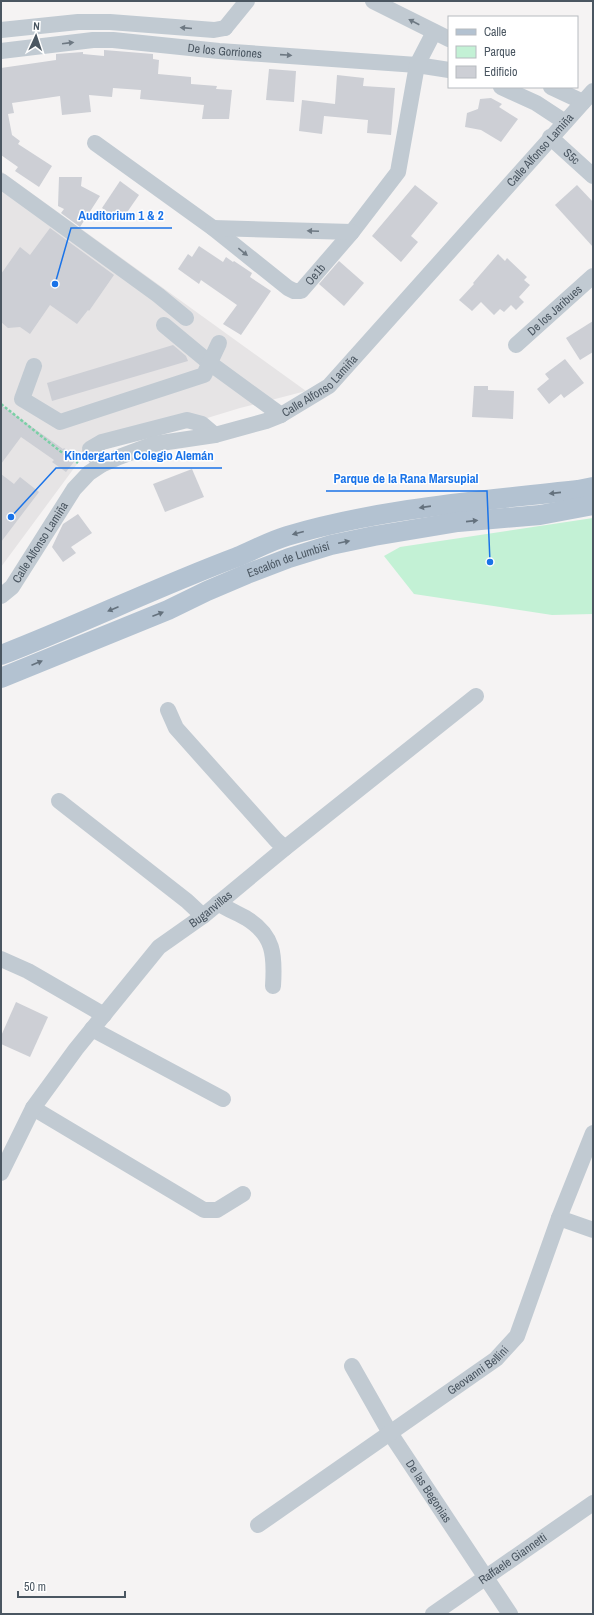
<svg xmlns="http://www.w3.org/2000/svg" width="594" height="1615" font-family="'Archivo Narrow',sans-serif">
<rect width="100%" height="100%" fill="#f5f3f3"/>
<!-- education -->
<path fill="#e6e4e5" d="M1,171L306,391L240,408L83,456L1,567Z"/>
<!-- green -->
<path fill="#c3f1d5" d="M593,518V614L552,615L414,594L384,556L400,547Z"/>
<!-- building -->
<g fill="#cdcfd5">
<path d="M104,50L153,54V59L159,60L158,74L191,77V84L217,86L216,89L232,90L229,119H202L204,105L140,99L141,90L113,88L112,97L89,95L91,112L62,115L60,96L12,103L14,113L8,114L12,135L20,141L18,144L52,166L39,187L15,171L18,167L1,155V68L56,60V54L83,52V54L104,56Z"/>
<path d="M269,69L296,71L294,102L266,100Z"/>
<path d="M337,75L364,78L363,86L395,88L391,135L367,133L368,120L324,116L322,134L299,131L302,100L335,104Z"/>
<path d="M491,98L502,104L499,107L518,119L501,142L481,130L465,127L467,113L478,109L480,99Z"/>
<path d="M59,177H82L81,186L100,196L80,227L61,213L64,209L58,206Z"/>
<path d="M120,181L139,195L121,221L102,208Z"/>
<path d="M415,185L438,203L411,236L418,242L401,262L372,236Z"/>
<path d="M577,185L593,202V247L555,205Z"/>
<path d="M50,228L114,275L89,311L88,310L77,324L50,305L30,334L20,327L8,328L1,322V274L20,247L30,255Z"/>
<path d="M199,246L223,262L226,257L233,262L234,261L252,273L250,277L271,291L241,335L223,324L237,305L201,280L199,284L178,269L188,254L192,257Z"/>
<path d="M498,254L505,261L507,258L527,277L524,280L530,285L519,297L524,302L516,310L511,305L504,312L500,309L494,315L481,302L472,311L459,300L474,284L473,283Z"/>
<path d="M339,261L364,283L344,306L319,284Z"/>
<path d="M593,321V352L580,360L566,338Z"/>
<path d="M173,345L186,356L188,361L52,401L47,383Z"/>
<path d="M565,359L584,383L564,398L561,394L549,404L537,389L549,379L545,374Z"/>
<path d="M474,386H488V390L514,391L513,419L472,417Z"/>
<path d="M1,405L63,449L64,448L77,458L66,472L52,462L54,460L21,437L1,464Z"/>
<path d="M192,469L204,497L165,512L153,484Z"/>
<path d="M1,474L14,484L20,477L39,492L1,542Z"/>
<path d="M78,514L92,533L71,547L76,553L63,562L52,547L63,524Z"/>
<path d="M16,1002L48,1017L30,1057L1,1044V1036Z"/>
</g>
<g fill="none" stroke-linecap="round" stroke-linejoin="round">
<!-- path -->
<path stroke="#7ad0a6" stroke-width="2.5" stroke-dasharray="3 2" stroke-linecap="butt" d="M1,404L60,451L78,463"/>
<!-- minor -->
<g stroke="#c1cad2" stroke-width="16">
<path d="M373,1L449,39"/>
<path d="M225,28L247,1"/>
<path d="M1,30L78,22H110L214,30L225,28"/>
<path id="s1" d="M1,51L93,40H113L219,51L417,65L449,70"/>
<path d="M501,87L536,103L565,122"/>
<path d="M551,87L583,102"/>
<path id="s2" d="M550,137L593,176"/>
<path id="s3" d="M95,143L213,228L288,288L294,291H301L352,232L398,172L417,65L434,32"/>
<path d="M1,181L158,295L186,318"/>
<path d="M213,228L352,232"/>
<path d="M164,325L211,364L281,415"/>
<path id="s4" d="M516,345L593,276"/>
<path d="M34,366L22,399L60,422L204,375L219,343"/>
<path d="M101,465L90,449L102,442L187,420L202,424L215,435"/>
<path id="s5" d="M1,596L12,587L74,489L89,473L101,465L119,457L154,444L215,435L266,421L281,415L329,386L593,91"/>
<path d="M168,710L176,728L276,840L285,848"/>
<path d="M59,801L187,901L203,916"/>
<path d="M218,903C227,909 237,913 246,918C274,935 275,955 273,986"/>
<path d="M1,959L28,971L104,1015"/>
<path d="M92,1029L223,1099"/>
<path d="M33,1108L204,1210H217L243,1194"/>
<path id="s6" d="M1,1173L33,1108L76,1049L159,947L203,916L285,848L476,696"/>
<path d="M559,1218L593,1230"/>
<path id="s7" d="M352,1366L390,1433L510,1614"/>
<path id="s8" d="M258,1525L496,1359L517,1336L559,1218L593,1133"/>
<path id="s9" d="M433,1614L593,1503"/>
</g>
<!-- major -->
<g stroke="#b3c2d1" stroke-width="20">
<path d="M1,655C81,624 157,587 237,557C254,550 270,541 287,536C382,508 480,501 578,490L593,487"/>
<path id="s10" d="M1,678L168,610L207,591L247,574L289,558L331,545L374,536L458,522L540,515L593,505"/>
</g>
</g>
<!-- one-way arrows -->
<defs><path id="oneway-solid" d="M-6-.8H1V-3.2L6.5 0L1 3.2V.8H-6Z"/></defs>
<g fill="#6e7983">
<use href="#oneway-solid" transform="translate(414 22) rotate(-153)"/>
<use href="#oneway-solid" transform="translate(186 28) rotate(-175)"/>
<use href="#oneway-solid" transform="translate(68 43) rotate(-7)"/>
<use href="#oneway-solid" transform="translate(286 55) rotate(4)"/>
<use href="#oneway-solid" transform="translate(313 231) rotate(-178)"/>
<use href="#oneway-solid" transform="translate(243 252) rotate(39)"/>
</g>
<g fill="#64717d">
<use href="#oneway-solid" transform="translate(555 493) rotate(174)"/>
<use href="#oneway-solid" transform="translate(425 507) rotate(172)"/>
<use href="#oneway-solid" transform="translate(472 521) rotate(-6)"/>
<use href="#oneway-solid" transform="translate(298 533) rotate(165)"/>
<use href="#oneway-solid" transform="translate(344 542) rotate(-12)"/>
<use href="#oneway-solid" transform="translate(113 609) rotate(157)"/>
<use href="#oneway-solid" transform="translate(158 614) rotate(-21)"/>
<use href="#oneway-solid" transform="translate(37 663) rotate(-23)"/>
</g>
<g text-anchor="middle" dominant-baseline="central" stroke-width="3" stroke-linejoin="round" paint-order="stroke">
<!-- street labels -->
<g font-size="12" fill="#4a5661" stroke="#fff">
<text stroke="none"><textPath href="#s1" startOffset="225">De los Gorriones</textPath></text>
<text stroke="none"><textPath href="#s5" startOffset="727">Calle Alfonso Lamiña</textPath></text>
<text stroke="none"><textPath href="#s2" startOffset="29">S5c</textPath></text>
<text stroke="none"><textPath href="#s3" startOffset="277">Oe1b</textPath></text>
<text stroke="none"><textPath href="#s4" startOffset="52">De los Jaribues</textPath></text>
<text stroke="none"><textPath href="#s5" startOffset="403">Calle Alfonso Lamiña</textPath></text>
<text stroke="none"><textPath href="#s5" startOffset="67">Calle Alfonso Lamiña</textPath></text>
<text stroke="none"><textPath href="#s10" startOffset="311">Escalón de Lumbisí</textPath></text>
<text stroke="none"><textPath href="#s6" startOffset="341">Buganvillas</textPath></text>
<text stroke="none"><textPath href="#s8" startOffset="269">Geovanni Bellini</textPath></text>
<text stroke="none"><textPath href="#s7" startOffset="147">De las Begonias</textPath></text>
<text stroke="none"><textPath href="#s9" startOffset="97">Raffaele Giannetti</textPath></text>
</g>
</g>
<!-- callouts -->
<path fill="none" stroke="#1a73e8" stroke-width="1.5" d="M55 284L71 228H172M11 517L56 468H222M490 562L487 491H326"/>
<g fill="#1a73e8" stroke="#fff" stroke-width="1.5">
<circle cx="55" cy="284" r="4"/>
<circle cx="11" cy="517" r="4"/>
<circle cx="490" cy="562" r="4"/>
</g>
<g font-size="13" text-anchor="middle" font-weight="bold" fill="#1a73e8" stroke="#fff" stroke-width="3" stroke-linejoin="round" paint-order="stroke">
<text x="121" y="220">Auditorium 1 &amp; 2</text>
<text x="139" y="460">Kindergarten Colegio Alemán</text>
<text x="406" y="483">Parque de la Rana Marsupial</text>
</g>
<!-- border -->
<rect width="594" height="1615" fill="none" stroke="#4a5661" stroke-width="4"/>
<!-- legend -->
<rect x="448" y="16" width="130" height="72" fill="#ffffff" stroke="#b7bbc0"/>
<rect x="456" y="29" width="20" height="6" fill="#b3c2d1" stroke="#b7bbc0"/>
<text x="484" y="36" font-size="12" fill="#4a5661">Calle</text>
<rect x="456" y="46" width="20" height="12" fill="#c3f1d5" stroke="#b7bbc0"/>
<text x="484" y="56" font-size="12" fill="#4a5661">Parque</text>
<rect x="456" y="66" width="20" height="12" fill="#cdcfd5" stroke="#b7bbc0"/>
<text x="484" y="76" font-size="12" fill="#4a5661">Edificio</text>
<!-- north arrow -->
<g transform="translate(36 36) rotate(3)" stroke="#ffffff" stroke-width="3" paint-order="stroke">
<path d="M0-3L7 15L0 10L-7 15Z" fill="#4a5661"/>
<text y="-6" font-size="11" font-weight="bold" text-anchor="middle" fill="#4a5661">N</text>
</g>
<!-- scale -->
<path d="M18 1591v6h107v-6" fill="none" stroke="#4a5661" stroke-width="2"/>
<text x="24" y="1591" font-size="12" fill="#4a5661" stroke="#ffffff" stroke-width="3" paint-order="stroke">50 m</text>
</svg>
